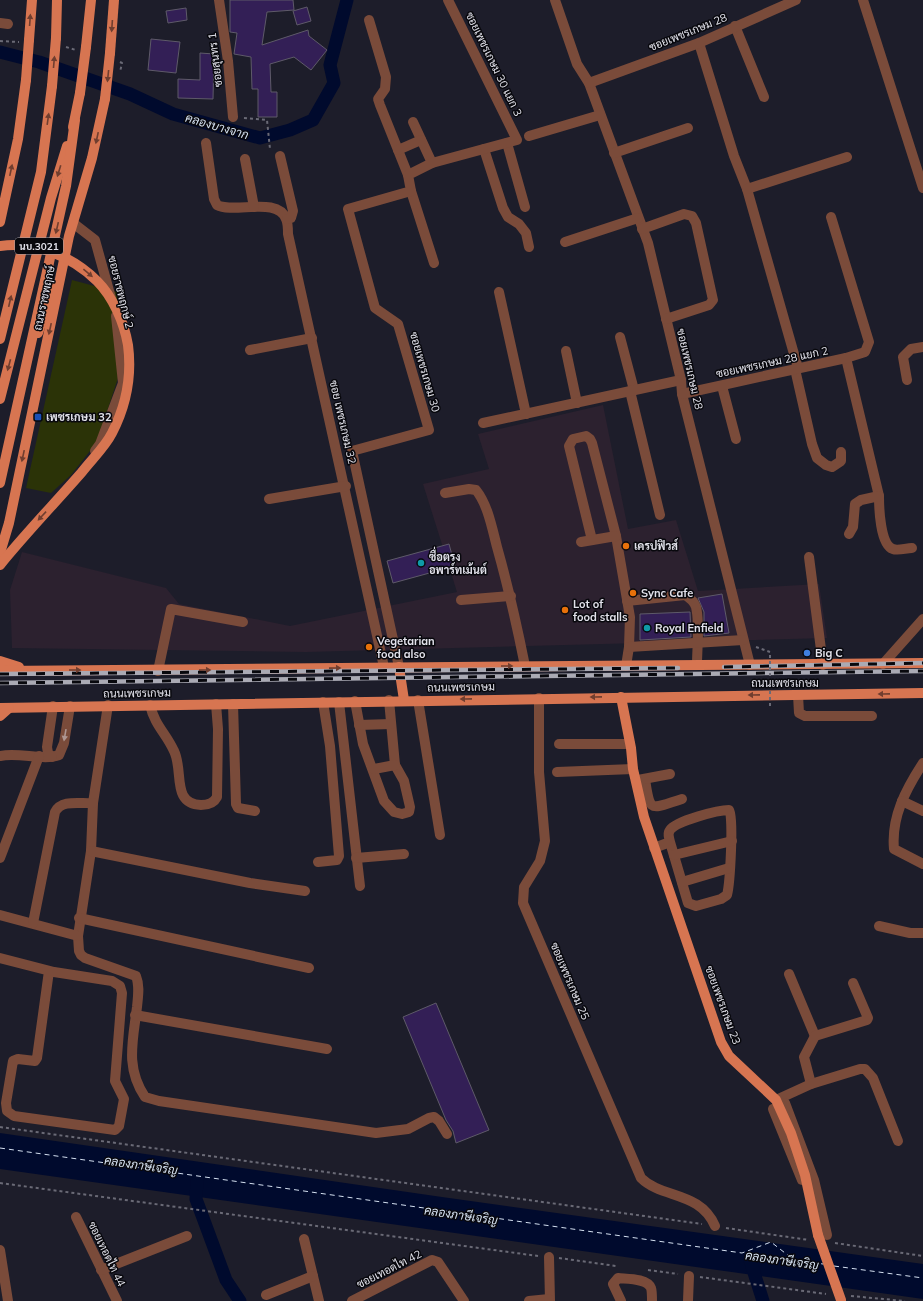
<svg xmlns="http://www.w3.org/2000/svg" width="923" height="1301" font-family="Mulish,Sarabun,sans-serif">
<rect width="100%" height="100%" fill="#1d1d2a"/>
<!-- commercial -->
<path fill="#2c212f" d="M603,405L628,529L676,520L698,591L819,584L827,638L306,652L12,648L10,590L22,552L166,588L179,604L290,626L457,592L423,484L489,469L478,434Z"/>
<!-- green -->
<path fill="#2b3307" d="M72,280L117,292L118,378L97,442L71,475L51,493L26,488Z"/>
<!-- water -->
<path fill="#000a2d" d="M0,1133L442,1197L923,1264V1299L0,1169Z"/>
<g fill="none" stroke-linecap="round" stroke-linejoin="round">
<!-- canal -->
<g stroke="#000a2d" stroke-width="13">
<path d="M0,52L39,62L130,94L173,114L260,138L290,130L313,120L334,83L330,65L347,0"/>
<path d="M197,1180L196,1199L226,1280L240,1301"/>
<path d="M750,1260L763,1301"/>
</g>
<!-- ferry -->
<g stroke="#d5e1f1" stroke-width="1" stroke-dasharray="5 4" stroke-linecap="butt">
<path d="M0,1148L742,1253L771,1242L794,1260L823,1264"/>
<path d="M834,1266L923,1278"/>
</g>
</g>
<!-- building -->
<g fill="#331f56" stroke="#5e5a69">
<path d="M230,0H293L294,10L267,12L262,45L308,30L309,36L327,50L311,70L294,57L270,64L271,92H277V117H258V89H252L251,57L234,54L237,33L230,32Z"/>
<path d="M307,7L311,21L297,25L293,11Z"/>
<path d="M186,8L187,20L168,23L166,11Z"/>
<path d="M151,39L180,42L176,73L148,70Z"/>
<path d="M200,53L214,54L213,99L178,98V79L200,80Z"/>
<path d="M449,544L455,566L393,583L387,561Z"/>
<path d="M722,594L729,633L704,636V612L698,598Z"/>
<path d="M690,612L691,637L640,640V614Z"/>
<path d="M436,1003L489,1130L456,1143L453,1131L446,1120L403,1017Z"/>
</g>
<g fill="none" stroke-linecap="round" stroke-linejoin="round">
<!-- path -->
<g stroke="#6a6a76" stroke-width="2" stroke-dasharray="3 3" stroke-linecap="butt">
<path d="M0,41L19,42"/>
<path d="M66,47L76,50"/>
<path d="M120,62L122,63L120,72"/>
<path d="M244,118L267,120L270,149"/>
<path d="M756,647L770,652"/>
<path d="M0,1127L702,1224"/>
<path d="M0,1183L538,1256"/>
<path d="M726,1228L809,1240"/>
<path d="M835,1243L923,1256"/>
<path d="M559,1258L616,1266"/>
<path d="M648,1270L678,1274"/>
<path d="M700,1277L826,1294"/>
<path d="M851,1296L905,1301"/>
</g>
<!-- minor -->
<g stroke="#7a4b3a" stroke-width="10">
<path d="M219,0L228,61L233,117"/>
<path d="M555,0L577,64L589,83L648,243L681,380L682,394L750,665"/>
<path d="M863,0L923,188"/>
<path d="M369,20L386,77L385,89L378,99L380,105L408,175"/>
<path d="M0,23L8,24"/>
<path d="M735,26L764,97"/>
<path d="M699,43L734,156L747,189L798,368"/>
<path d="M589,83L699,43L796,0"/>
<path d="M413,122L432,163"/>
<path d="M529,136L600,115"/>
<path d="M206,143L214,199L217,205C234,214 278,196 286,219C288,223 288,229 288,234L384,667"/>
<path d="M507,143L525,207"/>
<path d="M484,149L503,208L508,217L519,224L526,233L529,247"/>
<path d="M398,150L421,140"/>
<path d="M614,153L688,128"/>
<path d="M280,156L293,211L291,218L287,219"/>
<path d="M245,159L254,207"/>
<path d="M747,189L847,157"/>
<path d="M411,191L434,263"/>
<path d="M73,223L95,240L111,298"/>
<path d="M642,229L684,214L692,216L696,223L713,300L709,305L666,319"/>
<path d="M565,242L638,218"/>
<path d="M499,292L526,414"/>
<path d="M620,337L634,390"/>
<path d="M250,350L312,338"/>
<path d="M566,351L577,403"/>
<path d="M846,358L879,496C879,507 880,545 893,549C898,551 906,548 912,548"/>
<path d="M795,369L812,444L817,458L826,465L832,467L841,461V452"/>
<path d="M907,380L903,357L911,349L923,347"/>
<path d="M722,386L736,439"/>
<path d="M630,391L660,515"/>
<path d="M682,394L846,358L865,352L869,342L831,217"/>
<path d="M483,423L681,380"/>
<path d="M95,451L100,444L123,383L116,316"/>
<path d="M445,493L469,489L476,490C488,505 492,528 497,547C508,586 517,626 525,666"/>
<path d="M269,499L346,486"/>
<path d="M849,534L853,527L855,504L861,500L879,496"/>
<path d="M592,540L569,446L573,439L586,436L590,439L592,443L616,536L630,617L629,647L626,666"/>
<path d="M581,542L616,536"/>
<path d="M809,557L823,665"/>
<path d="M461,600L511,596"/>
<path d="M627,601L685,595C690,598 694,601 696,607C700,623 697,648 697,665"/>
<path d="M629,647L743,640"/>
<path d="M883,664L923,619"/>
<path d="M399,667L352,451L429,430L398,324L375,308L348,209L411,191L408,175L432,163L517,140L448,0"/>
<path d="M158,671L171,609L243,622"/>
<path d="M798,695L799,713L805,716H872"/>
<path d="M539,698V772L545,841L540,861L524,887L523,903L641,1178C662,1199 700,1191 715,1226"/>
<path d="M418,700L440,835"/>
<path d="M355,701L363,744L384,801L394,812L402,814L409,812L410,807L404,781L395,765L389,700"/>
<path d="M339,702L360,886"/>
<path d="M233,704L236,804L238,808L255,811"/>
<path d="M108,705L93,803L91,851L78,936L79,951L81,955L85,958L136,976C140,986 138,996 137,1007C133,1041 125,1067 145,1097L159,1101L376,1133L408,1129L429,1118L434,1117L439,1121L447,1134"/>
<path d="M150,705C155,726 166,733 174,751C184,771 171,804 201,805C207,805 214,803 217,797L218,729L216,704"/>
<path d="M359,725L391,724"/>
<path d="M559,744H630"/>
<path d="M0,756C19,752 44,761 59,755L64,743L70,706"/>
<path d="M52,757L48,753L47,747L53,706"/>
<path d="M923,763C906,789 891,817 894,849L923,864"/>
<path d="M374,769L395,765"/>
<path d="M557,772L633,769"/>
<path d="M645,779C650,814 650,809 682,799"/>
<path d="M638,780L670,774"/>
<path d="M902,801L923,811"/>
<path d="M654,848L670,842C669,837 667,834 670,830C676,821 718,810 729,810C734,816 730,884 727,895L721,899L696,906L688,903L670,842"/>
<path d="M91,851L250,883L305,891"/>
<path d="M674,855L732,841"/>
<path d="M0,858L39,756"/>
<path d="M356,858L404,854"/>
<path d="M318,862L337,860L339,856L330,746L323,702"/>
<path d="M682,882L729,868"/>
<path d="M0,915L78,936"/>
<path d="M79,918L309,968"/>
<path d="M33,923L55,812C62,799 80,804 93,803"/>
<path d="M879,926L910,933H923"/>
<path d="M0,958L54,972L112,981L120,986L122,993L115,1081L124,1099L119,1126L115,1130L14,1116L7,1111L6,1103L13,1061L18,1059L35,1061L37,1058L49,971"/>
<path d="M789,974L815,1036"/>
<path d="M135,1015L327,1049"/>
<path d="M811,1084L804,1057L815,1036L867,1020L868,1018L853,983"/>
<path d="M776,1100L811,1084L860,1069H865L873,1078L898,1141"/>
<path d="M785,1103L814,1180L827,1235"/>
<path d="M773,1109L802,1180"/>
<path d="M76,1217L117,1301"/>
<path d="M304,1239L319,1301"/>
<path d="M0,1250L8,1301"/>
<path d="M549,1257L550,1301"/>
<path d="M101,1270L187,1236"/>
<path d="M266,1295L313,1276"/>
<path d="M352,1301L432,1260L438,1262L464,1301"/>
<path d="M529,1301L549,1299"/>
<path d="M621,1301L613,1284L618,1278C627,1279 647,1278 651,1288C652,1291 652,1297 652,1301"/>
<path d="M688,1301L689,1276"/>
</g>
<!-- major -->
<g stroke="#d77551" stroke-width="10">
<path d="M56,38L57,0"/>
<path d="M29,40L32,0"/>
<path d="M86,47L91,0"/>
<path d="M110,53L114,0"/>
<path d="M73,127L80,93"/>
<path d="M0,222L18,139L26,80"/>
<path d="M38,333L53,288"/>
<path d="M0,339L41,172L52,86"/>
<path d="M0,399L51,198L67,146"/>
<path d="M0,483L66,186L75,120"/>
<path d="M0,553L9,523L69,236L92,158L105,99"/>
<path d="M0,661L19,667"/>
<path d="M399,667L404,700"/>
<path d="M0,671L923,663"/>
<path d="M621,697L631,748L633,769L644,817L721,1042L729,1056L776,1100L791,1133L805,1175L818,1235"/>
<path d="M0,708L923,693"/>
<path d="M0,716L9,708"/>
</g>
<!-- rail casing -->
<g stroke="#aaaab4" stroke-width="4.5">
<g id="rail">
<path d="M724,667L923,663"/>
<path d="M0,674L678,668"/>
<path d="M0,683L923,671"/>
</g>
</g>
<!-- rail -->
<use href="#rail" stroke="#08080d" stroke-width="3" stroke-dasharray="9" stroke-linecap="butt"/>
<!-- path-bridge -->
<path stroke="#6a6a76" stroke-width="2" stroke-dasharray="3 3" stroke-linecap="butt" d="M770,706V652"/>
<!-- major-bridge -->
<g stroke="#d77551" stroke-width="10">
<path d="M26,80L29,40"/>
<path d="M52,86L56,38"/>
<path d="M80,93L86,47"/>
<path d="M105,99L110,53"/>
<path d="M0,246C35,241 72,256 97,281C113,297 124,322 128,345C132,376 126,406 112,433C105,447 92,459 82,472C55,503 26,533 0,565"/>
<path d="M818,1235L841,1300"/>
</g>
</g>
<!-- one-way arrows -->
<defs><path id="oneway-solid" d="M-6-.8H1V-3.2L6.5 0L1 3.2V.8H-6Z"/></defs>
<g fill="#703e2f">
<use href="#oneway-solid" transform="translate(30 20) rotate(-86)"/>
<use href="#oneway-solid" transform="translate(112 26) rotate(94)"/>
<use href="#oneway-solid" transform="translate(54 62) rotate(-85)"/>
<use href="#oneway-solid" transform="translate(108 76) rotate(96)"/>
<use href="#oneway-solid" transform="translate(48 119) rotate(-82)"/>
<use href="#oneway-solid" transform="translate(97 138) rotate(102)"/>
<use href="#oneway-solid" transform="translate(11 170) rotate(-78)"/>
<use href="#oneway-solid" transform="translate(59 171) rotate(107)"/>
<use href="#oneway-solid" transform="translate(57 228) rotate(103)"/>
<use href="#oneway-solid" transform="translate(88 273) rotate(40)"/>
<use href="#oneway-solid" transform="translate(10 301) rotate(-77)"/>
<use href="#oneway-solid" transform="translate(50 329) rotate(102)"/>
<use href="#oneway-solid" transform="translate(9 365) rotate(105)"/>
<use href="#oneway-solid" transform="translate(23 456) rotate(102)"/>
<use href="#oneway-solid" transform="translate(42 516) rotate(133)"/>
<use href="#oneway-solid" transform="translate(507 666)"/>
<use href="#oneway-solid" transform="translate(335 668) rotate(-1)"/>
<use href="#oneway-solid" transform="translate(75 670)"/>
<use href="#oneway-solid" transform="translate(205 670) rotate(-1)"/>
<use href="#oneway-solid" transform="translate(884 694) rotate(179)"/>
<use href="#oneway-solid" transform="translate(754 695) rotate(179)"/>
<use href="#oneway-solid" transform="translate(596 697) rotate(179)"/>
<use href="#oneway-solid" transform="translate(466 699) rotate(179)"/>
</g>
<use fill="#ae9692" href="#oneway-solid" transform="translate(65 735) rotate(100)"/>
<!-- markers -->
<rect fill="#1a4fb4" stroke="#08080d" stroke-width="1.5" x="34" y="413" width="8" height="8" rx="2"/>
<g fill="#e8710a" stroke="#08080d" stroke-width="1.5">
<circle cx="626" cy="546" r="4"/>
<circle cx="633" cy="593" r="4"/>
<circle cx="565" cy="610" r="4"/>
<circle cx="369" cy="647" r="4"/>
</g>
<g fill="#0f9aa8" stroke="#08080d" stroke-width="1.5">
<circle cx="421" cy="563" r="4"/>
<circle cx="647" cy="628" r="4"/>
</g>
<circle fill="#3f7fe0" stroke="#08080d" stroke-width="1.5" cx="807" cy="653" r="4"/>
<g text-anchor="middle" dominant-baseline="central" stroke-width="3" stroke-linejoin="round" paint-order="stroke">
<!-- shield labels -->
<rect fill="#08080d" stroke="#a1a1a8" stroke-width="1" x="15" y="238" width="48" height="16" rx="3"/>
<g font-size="10" font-weight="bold" fill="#e2e2eb">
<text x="39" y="246">นบ.3021</text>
</g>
<!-- street labels -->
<g font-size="11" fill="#e2e2eb" stroke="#08080d">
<text transform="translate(688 32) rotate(-22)">ซอยเพชรเกษม 28</text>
<text transform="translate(215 60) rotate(-97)">ซอยสุนทร 1</text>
<text transform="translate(494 64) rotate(64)">ซอยเพชรเกษม 30 แยก 3</text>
<text transform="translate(121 292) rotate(76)">ซอยราชพฤกษ์ 2</text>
<text transform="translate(44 298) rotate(-78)">ถนนราชพฤกษ์</text>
<text transform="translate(772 362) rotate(-12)">ซอยเพชรเกษม 28 แยก 2</text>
<text transform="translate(690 369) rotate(77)">ซอยเพชรเกษม 28</text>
<text transform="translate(425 372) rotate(74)">ซอยเพชรเกษม 30</text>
<text transform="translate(343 422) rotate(77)">ซอย เพชรเกษม 32</text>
<text x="785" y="683">ถนนเพชรเกษม</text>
<text transform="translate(461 687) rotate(-1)">ถนนเพชรเกษม</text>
<text transform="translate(137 693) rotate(-1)">ถนนเพชรเกษม</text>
<text transform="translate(570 981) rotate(67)">ซอยเพชรเกษม 25</text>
<text transform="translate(723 1005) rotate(70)">ซอยเพชรเกษม 23</text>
<text transform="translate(107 1254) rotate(64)">ซอยเทอดไท 44</text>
<text transform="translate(389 1269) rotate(-27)">ซอยเทอดไท 42</text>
</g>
<!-- poi labels -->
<g font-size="11" font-weight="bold" fill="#e2e2eb" stroke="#08080d" text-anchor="start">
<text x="46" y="417">เพชรเกษม 32</text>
<text x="634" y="546">เครปฟิวส์</text>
<text x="429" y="557">ซื่อตรง<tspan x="429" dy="13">อพาร์ทเม้นต์</tspan></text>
<text x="641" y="593">Sync Cafe</text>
<text x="573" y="604">Lot of<tspan x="573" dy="13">food stalls</tspan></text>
<text x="655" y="628">Royal Enfield</text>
<text x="377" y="641">Vegetarian<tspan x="377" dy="13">food also</tspan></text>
<text x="815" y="653">Big C</text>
</g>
<!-- water labels -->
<g font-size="12" font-style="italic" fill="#d5e1f1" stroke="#08080d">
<text transform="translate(217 126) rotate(16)">คลองบางจาก</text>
<text transform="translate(141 1165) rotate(8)">คลองภาษีเจริญ</text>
<text transform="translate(461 1215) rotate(8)">คลองภาษีเจริญ</text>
<text transform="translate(782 1260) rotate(8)">คลองภาษีเจริญ</text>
</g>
</g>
</svg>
